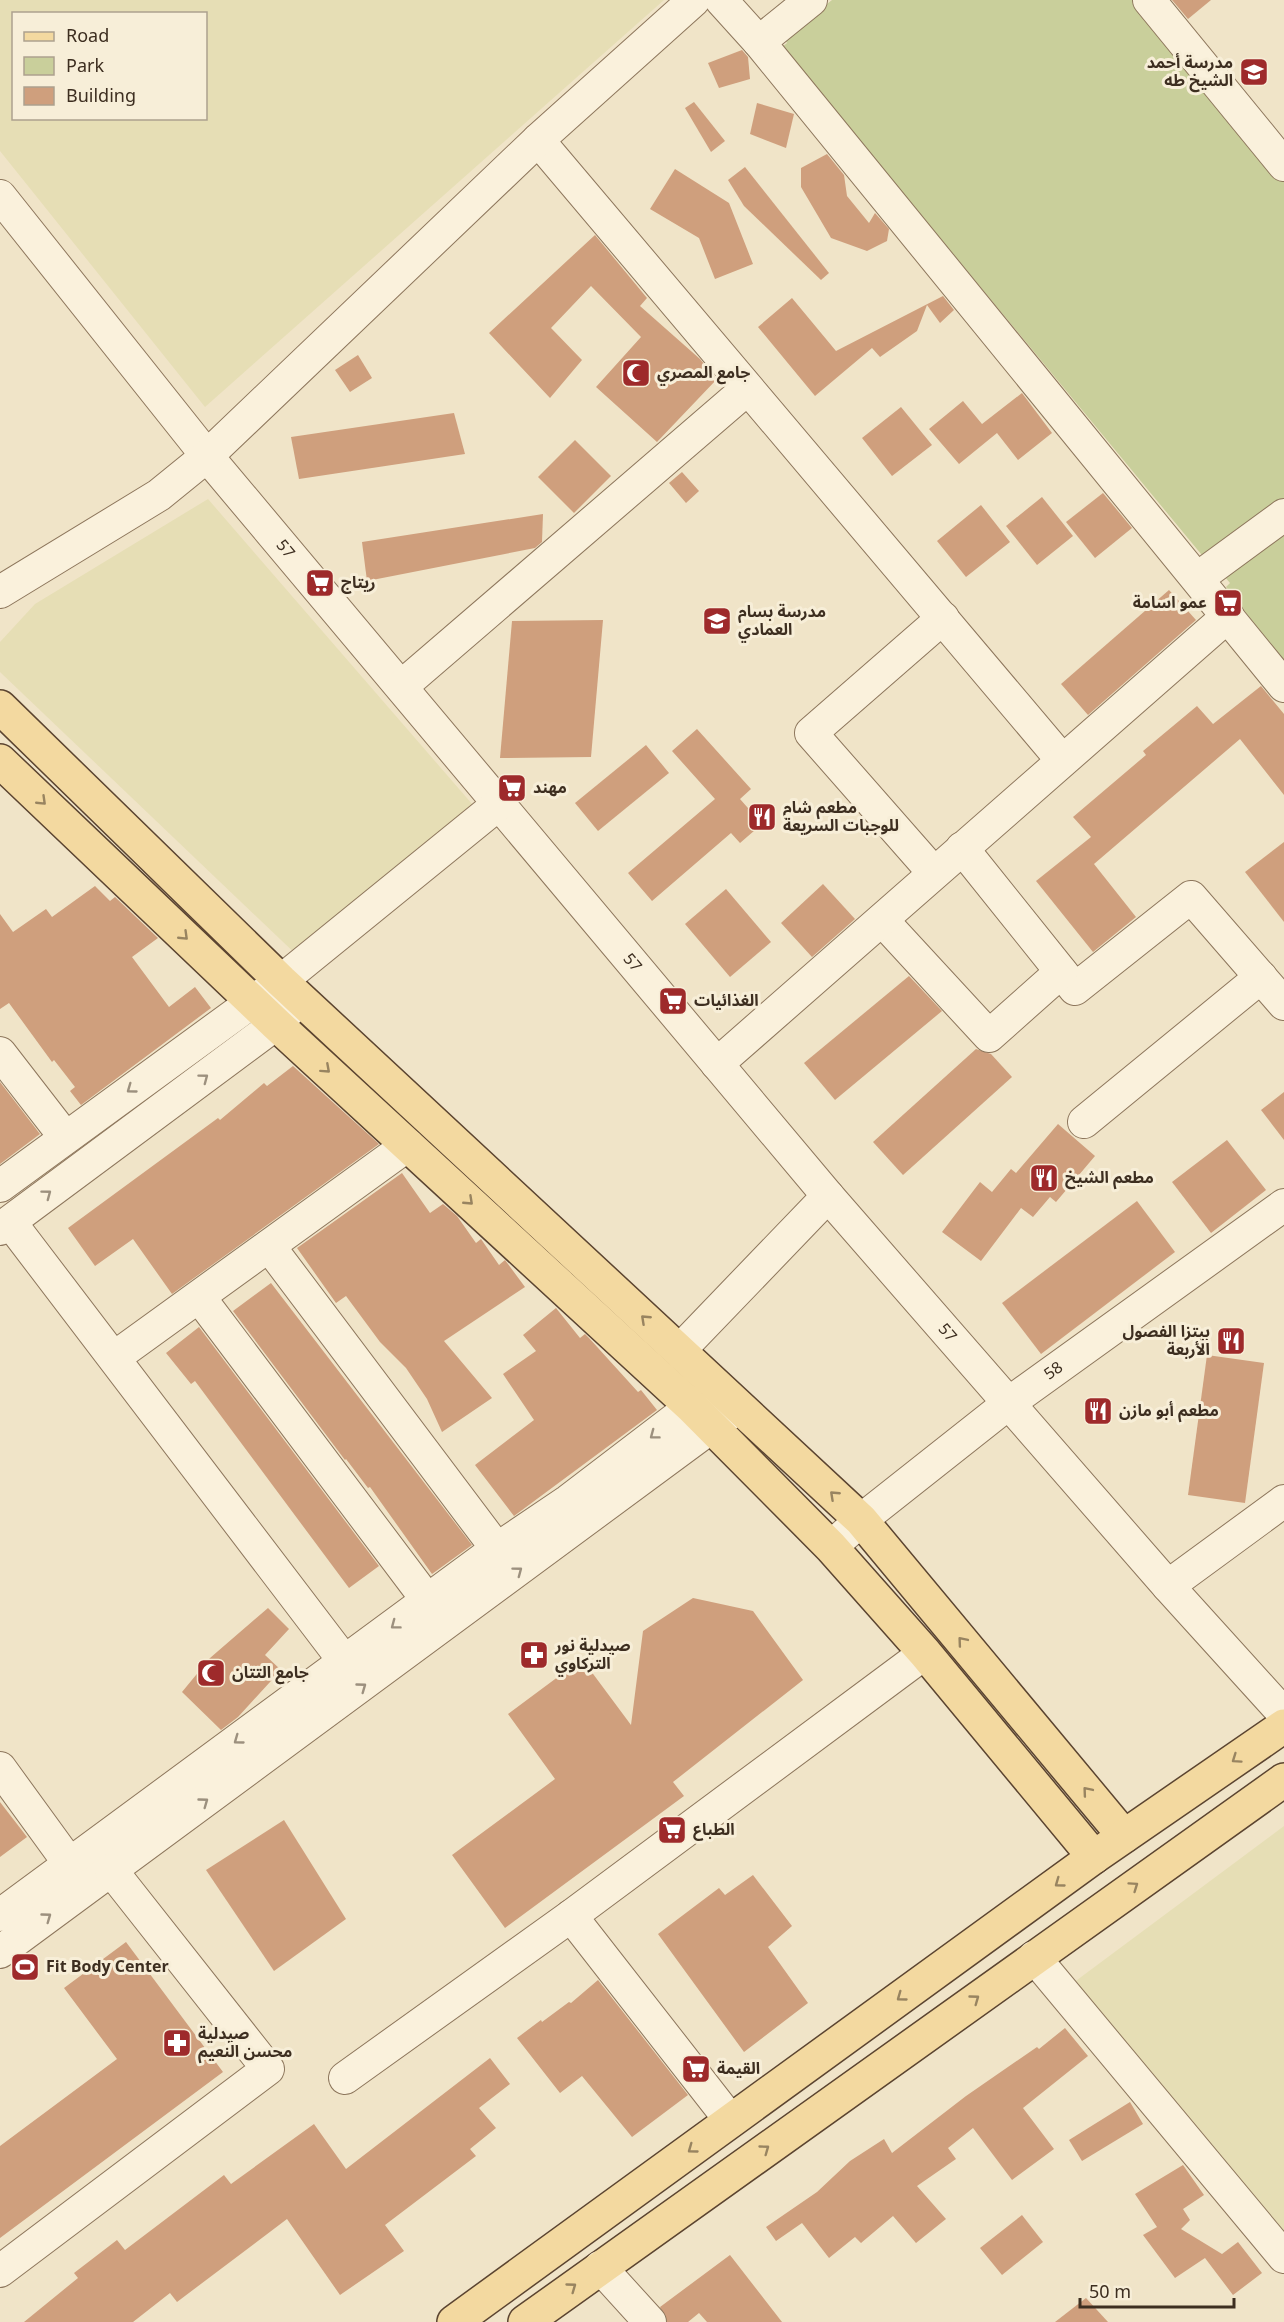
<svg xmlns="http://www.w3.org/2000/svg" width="1284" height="2322" font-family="Georgia,'Noto Sans Arabic',serif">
<rect width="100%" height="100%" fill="#f0e4c8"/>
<!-- farmland -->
<g fill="#e6deb5" fill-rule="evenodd">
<path d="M0,0H664L205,407L0,151ZM14,14H206V118H14Z"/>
<path d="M208,499L479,812L302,960L0,672V642L35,604Z"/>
<path d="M1284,1826V2240L1073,1983Z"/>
</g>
<!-- green -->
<g fill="#c9cf9b">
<path d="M832,0H1147L1284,170V502L1206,560L782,47L787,43L784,38Z"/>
<path d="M1284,527V662L1226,587L1230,583L1219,570Z"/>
</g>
<!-- building -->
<g fill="#cf9f7d">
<path d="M1172,0H1211L1188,19Z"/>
<path d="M742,50L748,57L750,79L719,88L708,63Z"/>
<path d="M694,102L725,141L711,152L685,108Z"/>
<path d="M757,103L794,114L786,148L750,134Z"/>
<path d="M827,154L844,175L847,196L869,223L875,213L889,229L887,241L867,251L831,238L801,187V168Z"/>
<path d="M745,167L829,273L821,280L744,206L728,180Z"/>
<path d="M675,169L729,203L753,264L715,279L699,238L650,209Z"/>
<path d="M595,235L647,298L640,306L700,359L717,379L657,442L596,387L641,337L591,286L551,328L582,360L550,398L489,333Z"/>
<path d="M943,296L954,310L940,323L927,305L917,331L880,357L872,348L815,396L758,327L792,298L836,351Z"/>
<path d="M358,355L372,378L350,392L335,370Z"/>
<path d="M1022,393L1052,433L1018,460L997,433L959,464L929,429L963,401L982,424Z"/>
<path d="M901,407L932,445L892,476L862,438Z"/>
<path d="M454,413L465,454L299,479L291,437Z"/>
<path d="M575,440L611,476L574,513L538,477Z"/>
<path d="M682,472L699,491L686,503L669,483Z"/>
<path d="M1103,493L1132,528L1095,558L1066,522Z"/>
<path d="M1042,497L1073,536L1037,565L1006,526Z"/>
<path d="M981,505L1010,542L966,577L937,541Z"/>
<path d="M543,514L542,542L535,548L367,581L362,542Z"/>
<path d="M1169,590L1196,620L1088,715L1061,684Z"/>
<path d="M603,620L591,757L500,758L512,621Z"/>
<path d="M1261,686L1284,714V795L1240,739L1094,864L1136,917L1093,952L1036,881L1091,837L1073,817L1146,755L1143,751L1197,706L1213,724Z"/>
<path d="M697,729L751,789L740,799L762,824L740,843L731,833L652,901L628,873L715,799L672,751Z"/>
<path d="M646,745L669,773L598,831L575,803Z"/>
<path d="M1284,842V922L1245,872Z"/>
<path d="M823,884L855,919L812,957L781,923Z"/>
<path d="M95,886L110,901L115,897L158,938L132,957L169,1007L195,987L211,1008L81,1105L70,1091L75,1087L54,1060L52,1062L9,1003L0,1009V914L13,932L46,909L52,917Z"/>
<path d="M726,889L771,942L730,977L685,924Z"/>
<path d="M909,976L942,1011L835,1100L804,1063Z"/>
<path d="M976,1049L991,1054L1012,1077L903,1175L873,1142Z"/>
<path d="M293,1066L379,1144L172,1294L133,1239L95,1266L68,1228L218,1118L220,1120L264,1083L267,1086Z"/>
<path d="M0,1082L40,1134L0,1164Z"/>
<path d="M1284,1092V1140L1261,1110Z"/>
<path d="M1058,1124L1095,1156L1056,1202L1050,1197L1033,1217L1021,1208L981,1261L942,1232L980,1182L992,1192L1011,1169L1016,1173Z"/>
<path d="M1227,1140L1266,1190L1211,1233L1172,1182Z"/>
<path d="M402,1173L430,1213L443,1204L457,1216L476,1243L481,1239L499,1265L505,1260L525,1287L444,1341L492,1398L442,1432L427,1399L406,1368L380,1342L346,1296L336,1303L297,1248Z"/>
<path d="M1137,1201L1175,1252L1041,1354L1002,1303Z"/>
<path d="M271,1283L472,1545L432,1574L370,1487L368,1488L346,1459L345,1460L233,1311Z"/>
<path d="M556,1308L580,1338L585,1334L589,1338L638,1392L641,1390L657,1410L514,1516L475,1465L534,1420L503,1374L536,1351L523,1335Z"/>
<path d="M199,1327L379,1566L349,1588L195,1381L191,1384L166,1353Z"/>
<path d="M1207,1355L1264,1363L1245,1503L1188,1495Z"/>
<path d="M693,1598L753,1611L803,1680L673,1782L684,1796L505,1928L452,1855L555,1779L508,1714L582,1659L631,1725L643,1631Z"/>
<path d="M268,1608L289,1629L265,1655L281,1670L238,1717L221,1730L182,1692L210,1658Z"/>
<path d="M0,1802L27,1837L0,1857Z"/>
<path d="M284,1820L346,1919L274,1971L206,1870Z"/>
<path d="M753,1875L792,1926L768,1947L808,2003L744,2052L658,1934L719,1888L725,1895Z"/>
<path d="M126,1942L223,2072L0,2238V2146L117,2059L64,1988Z"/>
<path d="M598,1980L688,2095L632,2137L582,2076L560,2093L517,2038L541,2020L542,2022L569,2002L571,2003Z"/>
<path d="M1065,2028L1088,2056L1023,2108L1054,2149L1012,2180L973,2128L948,2148L956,2159L917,2186L946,2219L916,2243L893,2216L861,2243L855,2237L829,2258L802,2223L776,2241L766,2227L817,2192L850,2161L884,2139L892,2153L966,2096L1037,2047L1039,2049Z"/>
<path d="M490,2058L510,2084L479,2108L496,2128L470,2149L476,2156L385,2225L404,2251L340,2295L287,2219L177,2302L170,2293L133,2322H24L78,2278L74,2273L117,2240L125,2250L224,2175L231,2184L314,2124L346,2169Z"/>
<path d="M1130,2102L1143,2124L1082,2161L1069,2140Z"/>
<path d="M1183,2165L1204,2195L1183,2209L1190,2220L1181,2229L1222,2254L1238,2242L1262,2273L1233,2295L1205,2258L1175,2278L1143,2235L1157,2227L1135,2194Z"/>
<path d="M1022,2215L1043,2242L1002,2275L980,2248Z"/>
<path d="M730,2255L782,2322H707L699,2313L688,2322H667L660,2307Z"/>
<path d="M1086,2298L1108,2322H1055Z"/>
</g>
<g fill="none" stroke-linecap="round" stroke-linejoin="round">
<!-- minor casing -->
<g stroke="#8d765c" stroke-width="34">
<g id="minor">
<path d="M721,0L759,42L1284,686"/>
<path d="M1149,0L1284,165"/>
<path d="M759,42L811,0"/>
<path d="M538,140L1062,760"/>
<path id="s1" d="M0,196L207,456L828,1196L1168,1586L1284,1714"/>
<path d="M1198,578L1284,515"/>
<path d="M0,592L159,495L207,456L538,140L694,0"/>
<path d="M402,686L747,389"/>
<path d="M962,848L1075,989L1191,897L1284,1004"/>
<path d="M934,873L811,733L943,618"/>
<path d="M882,920L989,1036L1061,972"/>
<path d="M0,1053L65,1137"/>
<path d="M717,1064L1228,616"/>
<path d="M1084,1122L1261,977"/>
<path d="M0,1186L281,981L500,803"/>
<path d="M10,1222L345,1662"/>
<path d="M0,1229L276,1024L295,1004"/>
<path d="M269,1246L497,1549"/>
<path d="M200,1298L428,1601"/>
<path d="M679,1351L828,1196"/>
<path d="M115,1357L408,1145"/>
<path id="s2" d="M831,1547L861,1520L1009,1403L1284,1205"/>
<path d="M1168,1586L1284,1501"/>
<path d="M0,1768L69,1863"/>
<path d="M0,1915L497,1549L568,1501L712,1391"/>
<path d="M571,1916L731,2121"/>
<path d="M0,1952L733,1411"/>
<path d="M1034,1957L1284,2257"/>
<path d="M345,2078L571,1916L925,1653"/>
<path d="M600,2267L650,2322"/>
<path d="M0,2271L268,2069L111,1870"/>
</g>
</g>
<!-- major casing -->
<g stroke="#5b4430" stroke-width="36">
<g id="major">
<path d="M0,707L281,981L861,1520L1124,1836"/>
<path d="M0,761L276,1024L692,1407L831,1547L925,1653L1094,1857"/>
<path d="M454,2322L1094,1857L1284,1726"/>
<path d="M525,2322L1284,1780"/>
</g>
</g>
<!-- minor -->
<use href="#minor" stroke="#faf1dc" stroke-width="32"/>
<!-- major -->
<use href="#major" stroke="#f3d9a0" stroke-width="33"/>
</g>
<!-- one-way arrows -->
<defs><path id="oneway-chevron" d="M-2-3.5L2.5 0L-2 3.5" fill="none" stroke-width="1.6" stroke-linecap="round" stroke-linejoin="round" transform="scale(1.5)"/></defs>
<g stroke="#988460">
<use href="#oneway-chevron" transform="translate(42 801) rotate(44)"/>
<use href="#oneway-chevron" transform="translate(184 936) rotate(44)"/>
<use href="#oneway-chevron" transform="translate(326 1069) rotate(42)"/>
<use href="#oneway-chevron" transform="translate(469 1201) rotate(43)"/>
<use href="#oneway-chevron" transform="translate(645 1319) rotate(-137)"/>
<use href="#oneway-chevron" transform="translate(834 1495) rotate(-137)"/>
<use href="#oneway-chevron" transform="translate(962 1641) rotate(-130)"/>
<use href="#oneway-chevron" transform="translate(1236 1759) rotate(145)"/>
<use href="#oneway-chevron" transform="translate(1087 1791) rotate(-130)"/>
<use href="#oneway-chevron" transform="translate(1059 1883) rotate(144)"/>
<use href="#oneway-chevron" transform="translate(1134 1886) rotate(-35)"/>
<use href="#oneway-chevron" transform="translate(901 1997) rotate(144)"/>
<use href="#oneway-chevron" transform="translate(975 1999) rotate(-36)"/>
<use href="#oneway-chevron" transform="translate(692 2149) rotate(144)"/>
<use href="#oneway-chevron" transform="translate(765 2149) rotate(-36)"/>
<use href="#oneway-chevron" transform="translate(572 2287) rotate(-36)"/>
</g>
<g stroke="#9c907e">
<use href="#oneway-chevron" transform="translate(204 1078) rotate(-37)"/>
<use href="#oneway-chevron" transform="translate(131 1089) rotate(144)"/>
<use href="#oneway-chevron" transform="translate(47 1194) rotate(-37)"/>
<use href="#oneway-chevron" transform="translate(654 1435) rotate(143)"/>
<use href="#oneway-chevron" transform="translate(518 1571) rotate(-37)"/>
<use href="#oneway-chevron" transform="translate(395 1625) rotate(143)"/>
<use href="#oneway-chevron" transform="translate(362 1687) rotate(-36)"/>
<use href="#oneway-chevron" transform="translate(238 1740) rotate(144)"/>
<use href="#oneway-chevron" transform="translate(204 1802) rotate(-36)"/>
<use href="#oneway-chevron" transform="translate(47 1917) rotate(-36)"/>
</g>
<!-- icons -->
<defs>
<g id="school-square" transform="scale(1.5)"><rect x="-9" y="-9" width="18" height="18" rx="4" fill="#9e2a2b" stroke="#f7eed8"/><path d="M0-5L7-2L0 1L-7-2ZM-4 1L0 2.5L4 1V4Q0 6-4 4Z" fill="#fff"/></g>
<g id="mosque-square" transform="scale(1.5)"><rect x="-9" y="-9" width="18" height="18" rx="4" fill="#9e2a2b" stroke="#f7eed8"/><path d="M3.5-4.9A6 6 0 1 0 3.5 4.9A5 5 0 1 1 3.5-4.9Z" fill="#fff"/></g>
<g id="supermarket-square" transform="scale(1.5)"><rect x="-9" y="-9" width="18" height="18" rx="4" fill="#9e2a2b" stroke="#f7eed8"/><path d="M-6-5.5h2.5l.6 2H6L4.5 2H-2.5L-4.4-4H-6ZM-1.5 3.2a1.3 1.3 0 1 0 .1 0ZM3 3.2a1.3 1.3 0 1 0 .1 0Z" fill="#fff"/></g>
<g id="restaurant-square" transform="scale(1.5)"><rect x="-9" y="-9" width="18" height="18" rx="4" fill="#9e2a2b" stroke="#f7eed8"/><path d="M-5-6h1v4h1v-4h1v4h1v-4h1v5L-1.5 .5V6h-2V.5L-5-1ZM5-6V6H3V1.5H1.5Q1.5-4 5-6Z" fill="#fff"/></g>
<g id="pharmacy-square" transform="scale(1.5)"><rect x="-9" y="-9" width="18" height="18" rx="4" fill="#9e2a2b" stroke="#f7eed8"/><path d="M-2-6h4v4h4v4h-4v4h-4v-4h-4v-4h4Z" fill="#fff"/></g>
<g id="stadium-square" transform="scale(1.5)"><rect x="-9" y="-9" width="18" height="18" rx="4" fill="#9e2a2b" stroke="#f7eed8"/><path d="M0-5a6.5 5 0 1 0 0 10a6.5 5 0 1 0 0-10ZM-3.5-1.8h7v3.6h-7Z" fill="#fff"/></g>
</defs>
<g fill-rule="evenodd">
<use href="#school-square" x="1254" y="72"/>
<use href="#mosque-square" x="636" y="373"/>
<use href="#supermarket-square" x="320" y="583"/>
<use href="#supermarket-square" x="1228" y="603"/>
<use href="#school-square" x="717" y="621"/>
<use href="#supermarket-square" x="512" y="788"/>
<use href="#restaurant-square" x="762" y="817"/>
<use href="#supermarket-square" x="673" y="1001"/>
<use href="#restaurant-square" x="1044" y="1178"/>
<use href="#restaurant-square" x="1231" y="1341"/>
<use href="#restaurant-square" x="1098" y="1411"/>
<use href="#pharmacy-square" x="534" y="1655"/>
<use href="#mosque-square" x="211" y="1673"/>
<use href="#supermarket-square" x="672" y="1830"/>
<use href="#stadium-square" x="25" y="1967"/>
<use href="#pharmacy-square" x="177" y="2043"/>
<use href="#supermarket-square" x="696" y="2069"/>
</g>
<g text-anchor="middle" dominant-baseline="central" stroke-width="6" stroke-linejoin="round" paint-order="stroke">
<!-- poi labels -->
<g font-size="16" font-weight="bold" fill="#3d2e20" stroke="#f7eed8" text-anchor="start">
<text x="1233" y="63" text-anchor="end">مدرسة أحمد<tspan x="1233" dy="18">الشيخ طه</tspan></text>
<text x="657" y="373">جامع المصري</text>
<text x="341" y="583">ريتاج</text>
<text x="1207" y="603" text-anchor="end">عمو اسامة</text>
<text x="738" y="612">مدرسة بسام<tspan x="738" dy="18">العمادي</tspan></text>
<text x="533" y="788">مهند</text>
<text x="783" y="808">مطعم شام<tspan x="783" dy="18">للوجبات السريعة</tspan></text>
<text x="694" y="1001">الغذائيات</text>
<text x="1065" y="1178">مطعم الشيخ</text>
<text x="1210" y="1332" text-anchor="end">بيتزا الفصول<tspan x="1210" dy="18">الأربعة</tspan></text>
<text x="1119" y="1411">مطعم أبو مازن</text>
<text x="555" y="1646">صيدلية نور<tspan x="555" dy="18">التركاوي</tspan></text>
<text x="232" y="1673">جامع التتان</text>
<text x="693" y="1830">الطباع</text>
<text x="46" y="1967">Fit Body Center</text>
<text x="198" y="2034">صيدلية<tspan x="198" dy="18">محسن النعيم</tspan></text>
<text x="717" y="2069">القيمة</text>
</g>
<!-- street labels -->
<g font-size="16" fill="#3d2e20" stroke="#f7eed8">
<text stroke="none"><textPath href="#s1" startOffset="454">57</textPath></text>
<text stroke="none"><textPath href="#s1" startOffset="994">57</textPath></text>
<text stroke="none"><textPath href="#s1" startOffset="1480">57</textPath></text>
<text stroke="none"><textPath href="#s2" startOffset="284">58</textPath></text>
</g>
</g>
<!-- legend -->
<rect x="12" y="12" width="195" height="108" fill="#f7eed8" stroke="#ada18e" stroke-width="1.5"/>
<rect x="24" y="32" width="30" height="9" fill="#f3d9a0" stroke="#ada18e" stroke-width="1.5"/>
<text x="66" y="42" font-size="18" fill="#3d2e20">Road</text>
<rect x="24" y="57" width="30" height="18" fill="#c9cf9b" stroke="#ada18e" stroke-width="1.5"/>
<text x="66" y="72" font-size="18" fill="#3d2e20">Park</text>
<rect x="24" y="87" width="30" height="18" fill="#cf9f7d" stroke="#ada18e" stroke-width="1.5"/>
<text x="66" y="102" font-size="18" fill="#3d2e20">Building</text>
<!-- scale -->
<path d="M1080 2298v9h154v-9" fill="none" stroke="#3d2e20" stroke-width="3"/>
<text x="1089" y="2298" font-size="18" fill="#3d2e20" stroke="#f7eed8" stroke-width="4.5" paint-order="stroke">50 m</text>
</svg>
